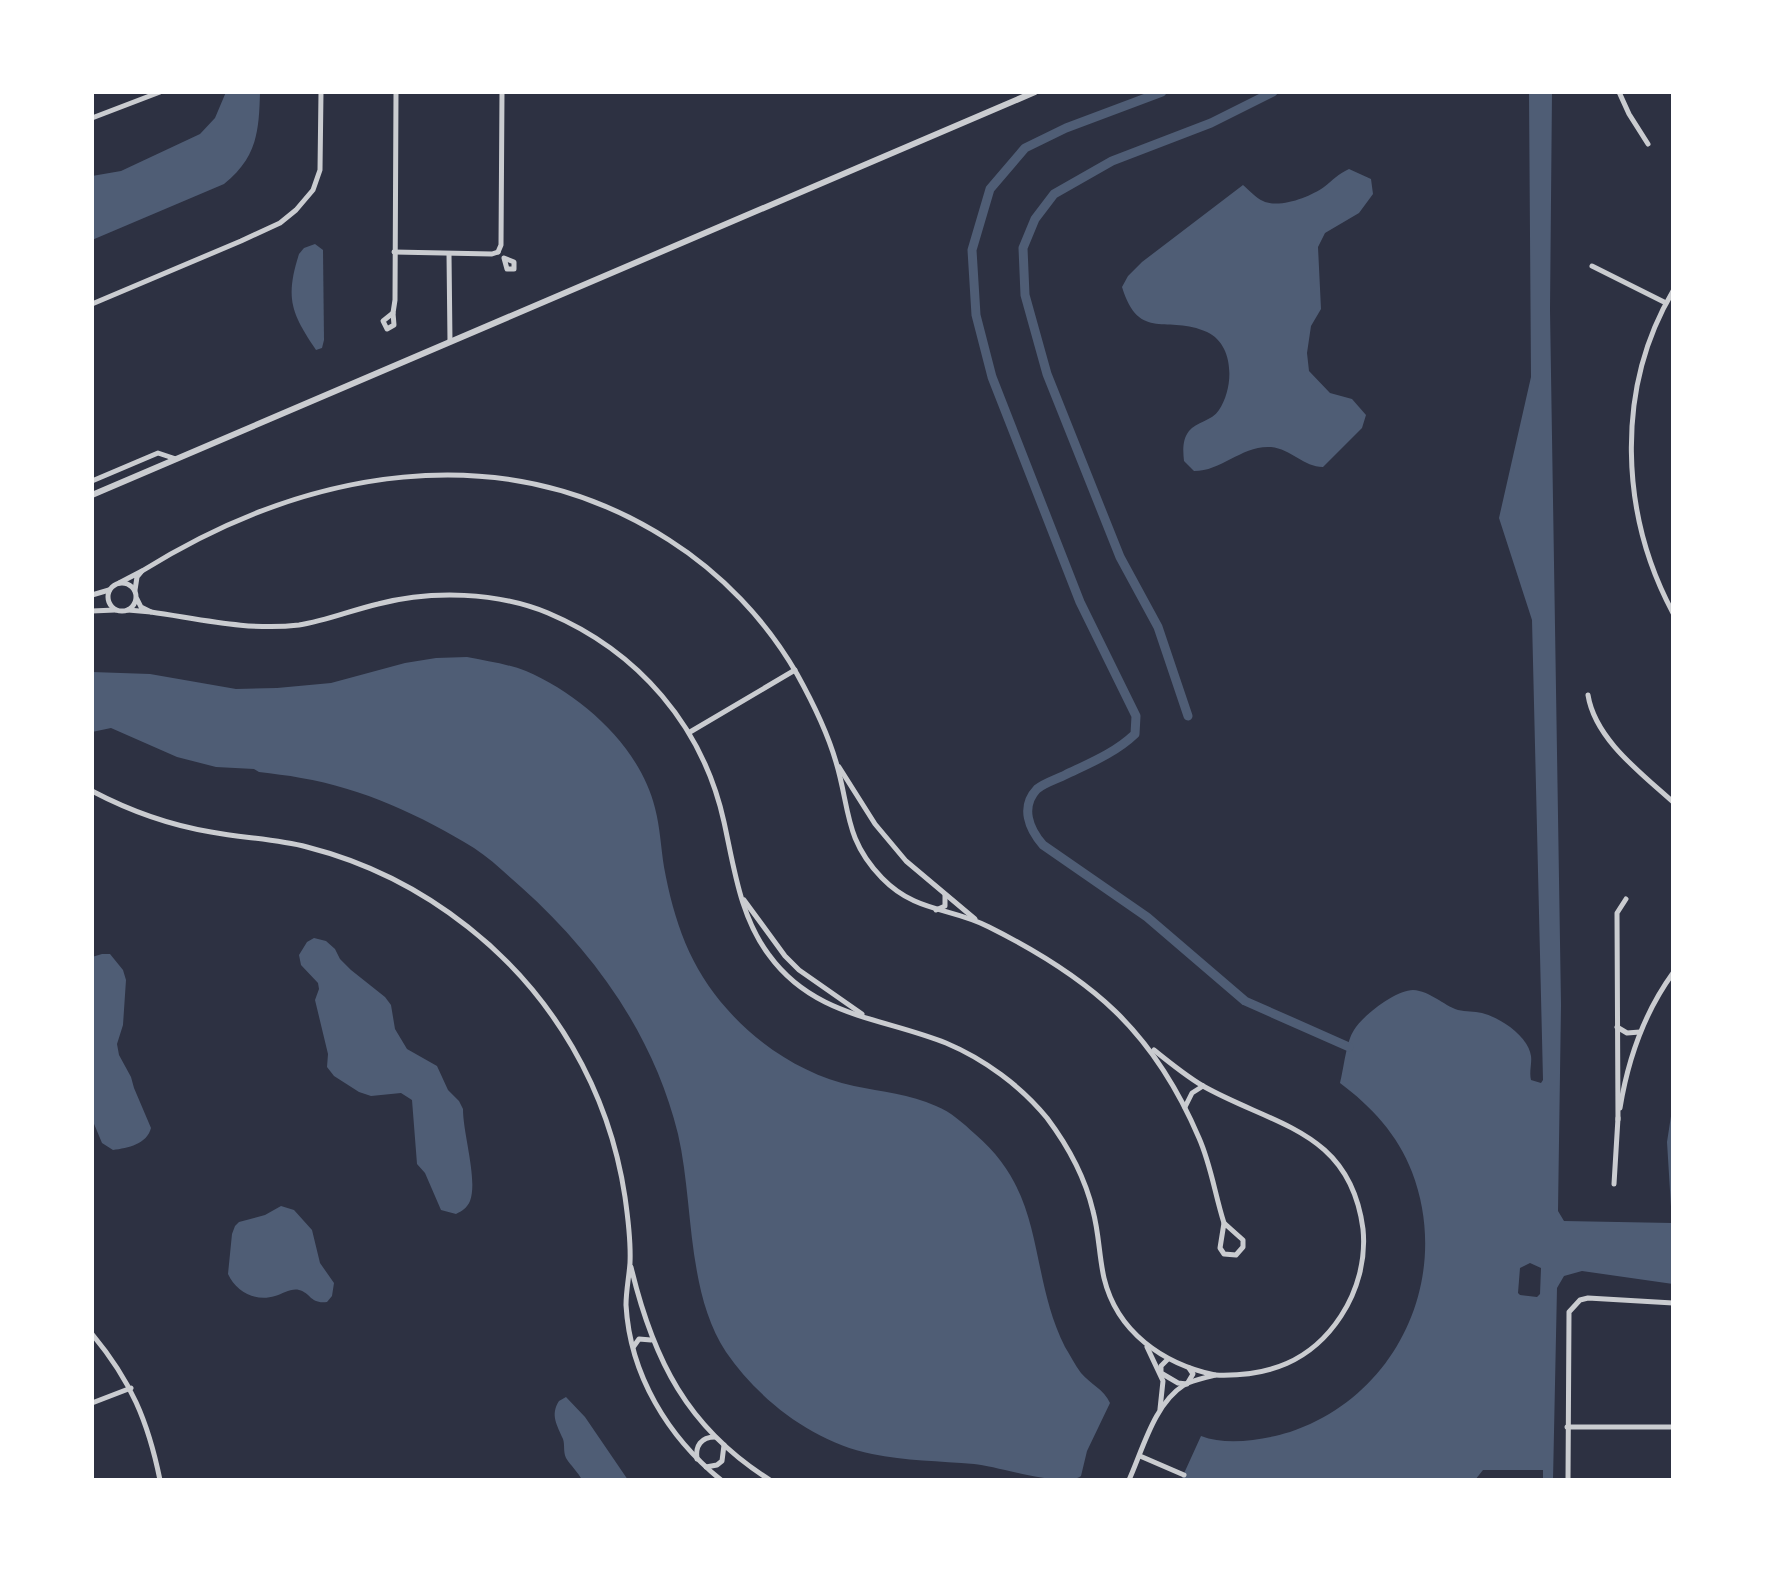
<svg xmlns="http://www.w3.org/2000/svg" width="1765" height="1572" font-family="'Playfair Display',serif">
<rect width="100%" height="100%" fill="#2d3142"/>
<!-- water -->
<g fill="#4f5d75" fill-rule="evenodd">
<path d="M226,92H260C259,132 257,157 224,184L92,240V176L121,171L200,134L215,118Z"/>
<path d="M1529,92H1552L1550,310L1561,1005L1558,1211L1564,1221L1672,1223L1667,1142L1673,1103V1284L1582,1271L1564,1276L1557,1288L1553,1480H1543V1470H1483L1475,1480H1181L1201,1436C1227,1446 1263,1440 1290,1432C1398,1396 1452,1277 1412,1172C1398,1135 1371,1106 1340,1083C1344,1068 1346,1042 1354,1030C1363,1015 1396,990 1413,990C1430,991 1443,1005 1458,1010C1466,1012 1474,1011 1482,1013C1501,1018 1528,1036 1531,1056C1532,1064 1529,1072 1531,1080L1541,1083L1543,1080L1532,620L1499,518L1531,377ZM1530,1263L1541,1268L1540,1294L1537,1297L1520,1295L1518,1293L1520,1268Z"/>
<path d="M1349,169L1371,179L1373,194L1359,213L1325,233L1318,247L1321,309L1311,326L1307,353L1309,371L1330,393L1352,399L1366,415L1362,428L1323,467C1304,467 1291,449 1271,447C1242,445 1222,471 1194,471L1184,461C1183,451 1182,440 1189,431C1196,422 1212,421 1219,410C1234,388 1235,345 1207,332C1168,314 1139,343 1122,287L1128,276L1142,262L1243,185C1249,190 1256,198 1263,201C1279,209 1310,197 1324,187C1333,180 1338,174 1349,169Z"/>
<path d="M315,244L323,250L324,340L322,348L316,350C291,313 285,298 299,254L304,248Z"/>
<path d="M467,657C487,661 508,664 526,671C582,695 640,747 655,808C660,827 661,848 664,867C674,921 690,968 727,1009C759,1046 806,1076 854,1086C882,1092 910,1094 936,1106C951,1112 963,1123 975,1134C1048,1196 1027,1271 1065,1347C1070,1355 1075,1365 1081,1373C1090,1384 1104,1389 1110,1403L1087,1451L1081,1476C1064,1489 998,1466 974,1464C940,1461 905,1461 872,1454C813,1442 759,1400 726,1352C686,1291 694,1203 678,1134C654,1036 595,953 521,887C506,874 491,859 474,848C422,816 362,788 301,778C287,775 273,774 259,772L254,769L216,767L177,757L111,728L92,732V672L150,674L236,689L277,688L331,683L405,663L436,658Z"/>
<path d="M314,938L326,941L335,949L340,959L351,970L385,997L391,1005L395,1029L407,1049L437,1066L448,1090L459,1101L463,1109C463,1134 478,1180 470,1201C467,1208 462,1211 456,1214L441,1210L425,1173L417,1164L412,1100L401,1093L371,1096L359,1092L334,1076L327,1067L328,1054L315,1000L319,989L318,983L301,965L299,955L307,942Z"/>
<path d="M102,954H110L123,970L126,980L123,1025L117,1044L119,1055L131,1077L134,1088L151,1128C147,1144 128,1148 113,1150L102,1143L92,1119V957Z"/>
<path d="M281,1206L294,1210L312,1230L320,1263L334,1283L332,1296L327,1302C310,1304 311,1293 299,1290C291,1288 283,1294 275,1296C256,1302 236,1292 228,1274L232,1234L235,1226L239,1222L265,1215Z"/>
<path d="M566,1397L585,1417L628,1480H582C578,1472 571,1466 566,1458C563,1451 565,1445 563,1439C557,1425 550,1415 559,1401Z"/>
</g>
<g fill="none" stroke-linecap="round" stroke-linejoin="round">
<!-- canal -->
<g stroke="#4f5d75" stroke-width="9">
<path d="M1162,92L1066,128L1025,148L990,189L972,250L976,315L992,377L1080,602L1136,716L1135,734C1115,753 1090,763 1065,775C1057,779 1044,783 1037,789C1020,807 1029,829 1043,845L1147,917L1245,1001L1349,1047"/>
<path d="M1188,716L1158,627L1120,557L1047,374L1025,295L1023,248L1035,219L1054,194L1112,161L1211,123L1273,92"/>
</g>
<!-- minor -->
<g stroke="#caccd0" stroke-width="5">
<path d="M1619,92L1629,114L1648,144"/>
<path d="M92,118L160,92"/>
<path d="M394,252L492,254L498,252"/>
<path d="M498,252L501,245L502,92"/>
<path d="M449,254L450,342"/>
<path d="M504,258L514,262V269H507Z"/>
<path d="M1592,266L1666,303"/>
<path d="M1673,291C1615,389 1620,514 1673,613"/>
<path d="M92,304L241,241L280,223L296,210L313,190L320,170L321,92"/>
<path d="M393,313L395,300L396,92"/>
<path d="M393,313L394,325L387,329L383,321Z"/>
<path d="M92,481L158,453L176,459"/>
<path d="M142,571C304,470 501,432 669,540C721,573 766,620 797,674C812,701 827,731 836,762C850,808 844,839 882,878C916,913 950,907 989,927C1091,978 1153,1030 1199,1138C1211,1165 1215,1195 1224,1223"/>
<circle cx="122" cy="597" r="14"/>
<path d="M119,583L142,571L137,577L135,590"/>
<path d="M92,595L109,590"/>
<path d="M128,610L151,612L141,607L137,599"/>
<path d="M92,611L115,610"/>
<path d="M151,612C200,619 249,631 299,625C326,621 352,610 378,604C432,590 497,592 548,613C638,651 703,726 724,822C734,867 740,917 769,955C814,1017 881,1017 946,1043C984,1059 1021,1086 1047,1118C1068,1146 1085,1177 1093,1211C1099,1233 1099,1256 1104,1278C1117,1332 1163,1364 1215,1375C1205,1378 1193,1380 1184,1385C1154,1404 1143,1449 1129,1480"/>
<path d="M1588,695C1595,739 1641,773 1673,802"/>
<path d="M690,732L795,670"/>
<path d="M839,767L875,824L906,861L975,919"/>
<path d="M92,791C130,811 169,825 211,832C243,838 276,839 307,847C366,862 420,889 468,927C553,994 609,1090 625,1197C628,1218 631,1241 630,1263C629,1277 626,1291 626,1305C630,1375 668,1437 721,1480"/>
<path d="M744,900L785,956L799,970L862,1014"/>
<path d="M936,910L945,906V895"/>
<path d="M1617,1027L1627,1033L1640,1032"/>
<path d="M1154,1050C1170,1063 1186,1076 1203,1086C1274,1126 1350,1130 1363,1229C1366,1259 1358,1290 1341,1316C1311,1362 1268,1377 1215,1375"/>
<path d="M1185,1107L1192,1093L1203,1086"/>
<path d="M1620,1108C1628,1059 1644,1013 1673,973"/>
<path d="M1618,1120L1617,913L1626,899"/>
<path d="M1614,1184L1618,1118"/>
<path d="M1224,1223L1243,1240V1247L1236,1255L1224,1254L1220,1248Z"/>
<path d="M631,1267C653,1359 687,1428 770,1480"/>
<path d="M92,1334C131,1381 148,1421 160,1480"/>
<path d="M634,1346L639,1339L651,1340"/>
<path d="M1147,1347L1163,1381L1160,1409"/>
<path d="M1168,1359L1161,1366V1373L1178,1383L1187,1384L1193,1374L1189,1368"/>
<path d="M92,1403L131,1388"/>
<path d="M1567,1427H1673"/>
<path d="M1140,1456L1184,1475"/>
<path d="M697,1459C695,1446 701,1437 715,1437"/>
<path d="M706,1467L717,1465L722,1461L724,1445"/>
<path d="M1568,1480L1569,1312L1580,1300L1588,1298L1673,1303"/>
</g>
<!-- tertiary -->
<path stroke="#caccd0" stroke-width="6" d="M92,495L1035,92"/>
</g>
<!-- border -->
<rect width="1765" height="1572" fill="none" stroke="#ffffff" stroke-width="188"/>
</svg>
